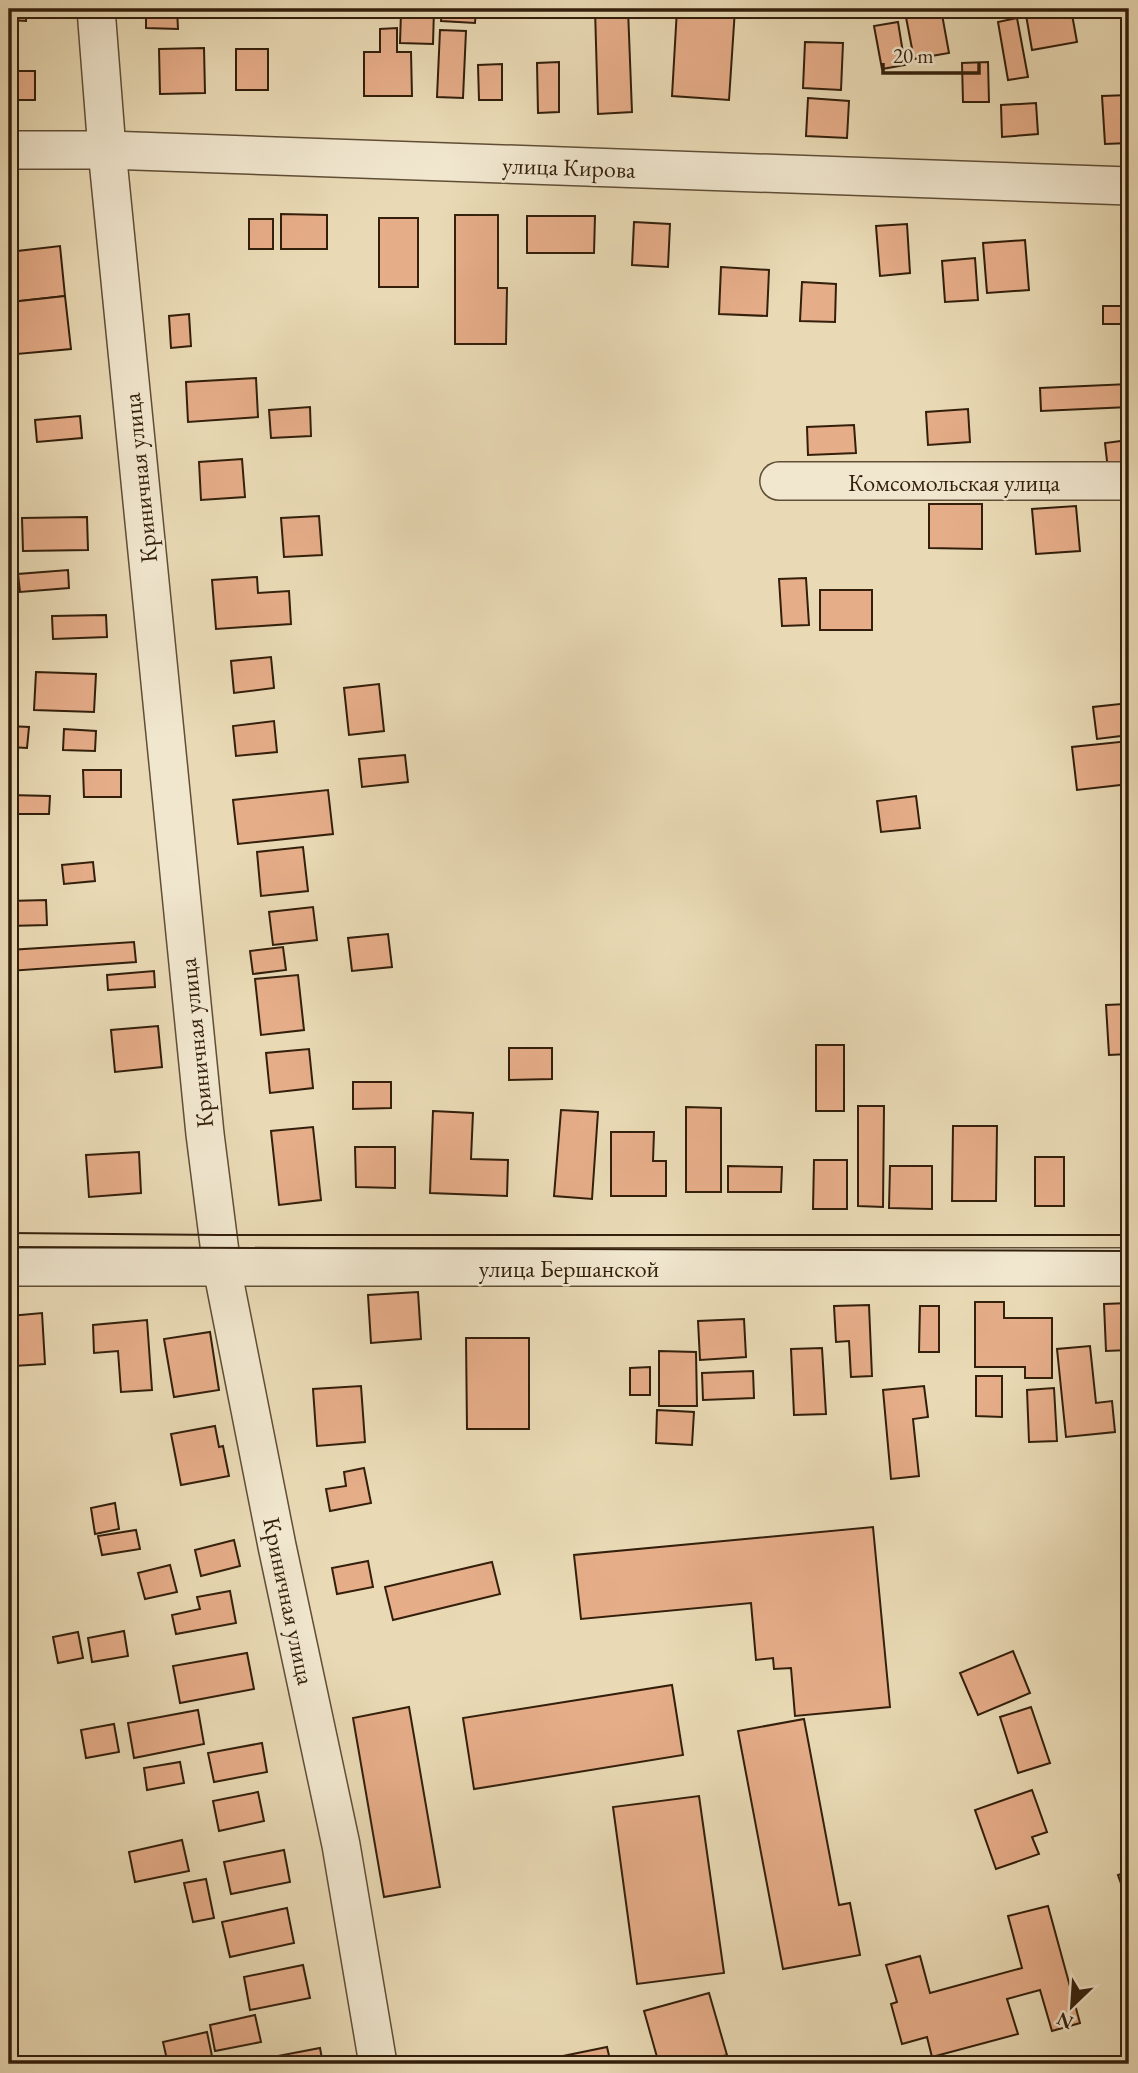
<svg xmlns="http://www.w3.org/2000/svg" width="1138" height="2073" font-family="'EB Garamond',serif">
<rect width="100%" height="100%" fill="#e9dab5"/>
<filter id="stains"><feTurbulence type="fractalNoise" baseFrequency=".00286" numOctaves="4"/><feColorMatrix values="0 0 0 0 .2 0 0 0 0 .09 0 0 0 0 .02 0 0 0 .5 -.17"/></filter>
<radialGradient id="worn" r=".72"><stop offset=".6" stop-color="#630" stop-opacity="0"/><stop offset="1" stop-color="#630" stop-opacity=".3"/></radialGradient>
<!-- building -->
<g fill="#e6ad89" stroke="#331f0b" stroke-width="2">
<path d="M9,9H26V21L9,20Z"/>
<path d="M146,9H177L178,29L146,28Z"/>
<path d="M381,9H434L433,44L400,43L401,12L380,11Z"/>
<path d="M442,9H476L475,23L441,21Z"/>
<rect x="525" y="9" width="31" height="9"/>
<path d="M595,9H628L632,112L598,114Z"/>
<path d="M677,9H735L729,100L672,96Z"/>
<path d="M925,9H941L949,53L914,59L905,12Z"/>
<path d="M1025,9H1071L1077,42L1032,50Z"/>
<path d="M1017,18L1028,77L1008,80L998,22Z"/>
<path d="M898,22L905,65L882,69L874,26Z"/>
<path d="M397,28V52H411L412,96H364V52H380V29Z"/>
<path d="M440,30L466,31L463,98L437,97Z"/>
<path d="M805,42L843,43L841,90L803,88Z"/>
<path d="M204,48L205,93L160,94L159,49Z"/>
<rect x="236" y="49" width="32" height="41"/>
<path d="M559,62V112L538,113L537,63Z"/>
<path d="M988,62L989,102H963L962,63Z"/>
<path d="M502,64V100H479L478,65Z"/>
<rect x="9" y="71" width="26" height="29"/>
<path d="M1129,95V143L1105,144L1102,96Z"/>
<path d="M808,98L849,101L847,138L806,136Z"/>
<path d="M1036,103L1038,134L1002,137L1001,105Z"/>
<path d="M281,214L327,215V249H281Z"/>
<path d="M455,215H498V288H507L506,344H455Z"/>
<path d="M527,216H595L594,253H527Z"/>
<rect x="379" y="218" width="39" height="69"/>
<rect x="249" y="219" width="24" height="30"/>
<path d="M634,222L670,224L668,267L632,265Z"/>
<path d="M907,224L910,273L880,276L876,226Z"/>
<path d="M1025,240L1029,290L987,293L983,243Z"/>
<path d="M60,246L65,296L11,302L9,252Z"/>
<path d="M975,258L978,300L945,302L942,261Z"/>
<path d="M721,267L769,270L767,316L719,314Z"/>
<path d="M802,282L836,284L835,322L800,321Z"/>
<path d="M65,296L71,349L17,354L11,302Z"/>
<rect x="1103" y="306" width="26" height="18"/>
<path d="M189,314L191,346L171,348L169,316Z"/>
<path d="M256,378L258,417L188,422L186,382Z"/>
<path d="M1129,384V407L1041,411L1040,388Z"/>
<path d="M310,407L311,436L271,438L269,410Z"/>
<path d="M968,409L970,442L928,445L926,412Z"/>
<path d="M80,416L82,438L37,442L35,420Z"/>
<path d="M854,425L856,453L808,455L807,427Z"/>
<path d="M1129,440V468L1108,470L1105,443Z"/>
<path d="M242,459L245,497L201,500L199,462Z"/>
<path d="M929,504H982V549L929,548Z"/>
<path d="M1076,506L1080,551L1036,554L1032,509Z"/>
<path d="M319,516L322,555L284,557L281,518Z"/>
<path d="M87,517L88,550L23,551L22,518Z"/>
<path d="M12,531L14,552H9V532Z"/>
<path d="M68,570L69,588L20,592L18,574Z"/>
<path d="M257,577L258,593L289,591L291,624L216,629L212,580Z"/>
<path d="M806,578L809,625L782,626L779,579Z"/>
<rect x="820" y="590" width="52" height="40"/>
<path d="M106,615L107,637L53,639L52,616Z"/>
<path d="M271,657L274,688L234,693L231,661Z"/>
<path d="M36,672L96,674L94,712L34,710Z"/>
<path d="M379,684L384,731L349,735L344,688Z"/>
<path d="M1129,703V735L1097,739L1093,707Z"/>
<path d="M274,721L277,752L236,756L233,726Z"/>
<path d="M9,726L29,727L27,748L9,747Z"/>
<path d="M64,729L96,731L95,751L63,750Z"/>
<path d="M1129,741V784L1077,790L1072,747Z"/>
<path d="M405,755L408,782L362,787L359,759Z"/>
<path d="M83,770H121V797H84Z"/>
<path d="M328,790L333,834L238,844L233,800Z"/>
<path d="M9,795L50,796L49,814H9Z"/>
<path d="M916,796L920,828L881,832L877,801Z"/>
<path d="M303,847L308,891L261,896L257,852Z"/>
<path d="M93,862L95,881L64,884L62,865Z"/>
<path d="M46,900L47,925L9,926V901Z"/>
<path d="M313,907L317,940L273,945L269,912Z"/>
<path d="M388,934L392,967L352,971L348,938Z"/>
<path d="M134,942L136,962L9,971V950Z"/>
<path d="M283,947L286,970L253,974L250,951Z"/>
<path d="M154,971L155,987L108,990L107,975Z"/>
<path d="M298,975L304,1030L261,1035L255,979Z"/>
<path d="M1129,1004V1054L1109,1055L1106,1005Z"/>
<path d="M158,1026L162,1067L115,1072L111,1030Z"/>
<rect x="816" y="1045" width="28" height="66"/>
<path d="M509,1048H552V1079L509,1080Z"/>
<path d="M309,1049L313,1088L270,1093L266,1053Z"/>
<path d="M9,1079H12L14,1165H9Z"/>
<path d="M353,1082H391V1108L353,1109Z"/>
<path d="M858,1106H884L883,1207L858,1206Z"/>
<path d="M686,1107L721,1108V1192H686Z"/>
<path d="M561,1110L598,1112L592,1199L554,1196Z"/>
<path d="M433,1111L473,1113L471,1159L508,1160L507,1196L430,1193Z"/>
<path d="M953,1126H997L996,1201H952Z"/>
<path d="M313,1127L321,1200L279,1205L271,1131Z"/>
<path d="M611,1132H654L653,1161H666V1196H611Z"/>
<path d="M355,1147H395V1188L356,1187Z"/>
<path d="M139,1152L141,1193L89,1197L86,1155Z"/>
<rect x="1035" y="1157" width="29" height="49"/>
<path d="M814,1160H847V1209H813Z"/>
<path d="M728,1166L782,1167L781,1192H728Z"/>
<path d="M890,1166H932V1209L889,1208Z"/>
<path d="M418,1292L421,1339L371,1343L368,1295Z"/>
<path d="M975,1302H1004V1318H1052V1378H1025V1367H975Z"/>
<path d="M1129,1303V1350L1106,1351L1104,1304Z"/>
<path d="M869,1305L872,1376L851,1377L849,1341L836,1342L834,1306Z"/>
<path d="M920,1306H939V1352H919Z"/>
<path d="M42,1313L45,1364L14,1366L10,1316Z"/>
<path d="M744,1319L746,1357L700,1360L698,1321Z"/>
<path d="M147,1320L152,1390L121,1392L118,1351L94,1353L93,1325Z"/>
<path d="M210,1332L219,1390L174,1397L164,1339Z"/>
<path d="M466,1338H529V1429H467Z"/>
<path d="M1090,1346L1096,1403L1112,1401L1115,1432L1066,1437L1057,1349Z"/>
<path d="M822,1348L826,1414L794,1415L791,1349Z"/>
<path d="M659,1351L696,1352L697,1406H659Z"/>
<path d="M650,1367V1395H630V1368Z"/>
<path d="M753,1371L754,1398L703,1400L702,1373Z"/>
<path d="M976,1376H1002V1417L976,1416Z"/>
<path d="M361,1386L365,1442L317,1446L313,1389Z"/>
<path d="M924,1386L928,1417L913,1419L919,1476L891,1479L883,1390Z"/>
<path d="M1054,1388L1057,1441L1029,1442L1027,1390Z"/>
<path d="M657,1410L694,1412L692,1445L656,1443Z"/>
<path d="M215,1426L219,1447L223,1446L229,1476L181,1485L171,1434Z"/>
<path d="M364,1468L371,1503L330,1511L326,1489L346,1486L344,1472Z"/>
<path d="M115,1503L119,1529L95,1534L91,1508Z"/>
<path d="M873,1527L890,1707L795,1716L791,1668L774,1669L773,1658L756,1660L751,1603L581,1619L574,1555Z"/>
<path d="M136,1530L140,1549L102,1555L98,1536Z"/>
<path d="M234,1540L240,1566L201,1576L195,1550Z"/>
<path d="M368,1561L373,1587L337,1594L332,1568Z"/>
<path d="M492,1562L500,1594L393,1620L385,1587Z"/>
<path d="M170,1565L177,1592L145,1599L138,1573Z"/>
<path d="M230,1591L236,1623L176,1634L172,1615L200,1609L197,1597Z"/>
<path d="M124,1631L128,1656L92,1662L88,1638Z"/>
<path d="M78,1632L83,1658L58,1663L53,1637Z"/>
<path d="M1013,1651L1030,1693L978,1715L960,1673Z"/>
<path d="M247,1653L254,1689L180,1703L173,1666Z"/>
<path d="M672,1685L683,1755L474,1789L463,1718Z"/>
<path d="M409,1707L440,1887L384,1897L353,1718Z"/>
<path d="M1031,1707L1050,1763L1018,1773L1000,1717Z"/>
<path d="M198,1710L204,1744L134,1758L128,1723Z"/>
<path d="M804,1719L839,1905L850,1903L860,1955L783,1969L738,1731Z"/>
<path d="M114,1724L119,1752L86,1758L81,1730Z"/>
<path d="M262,1743L267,1772L214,1782L208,1753Z"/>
<path d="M180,1762L184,1783L147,1790L144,1768Z"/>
<path d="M1032,1790L1047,1832L1032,1837L1039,1854L996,1869L975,1810Z"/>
<path d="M258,1792L264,1821L219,1831L213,1801Z"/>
<path d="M699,1796L724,1973L637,1984L613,1807Z"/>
<path d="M182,1840L189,1871L135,1882L129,1852Z"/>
<path d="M284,1850L290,1882L231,1894L224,1862Z"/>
<path d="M1129,1871V1906L1118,1875Z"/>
<path d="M206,1879L214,1918L193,1922L184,1883Z"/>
<path d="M1048,1906L1080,2023L1052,2031L1040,1990L1007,1999L1018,2034L932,2057L927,2037L902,2044L891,2004L897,2002L886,1965L920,1956L930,1993L1022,1968L1008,1916Z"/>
<path d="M287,1908L294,1943L230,1957L222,1922Z"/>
<path d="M303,1965L310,1998L250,2010L244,1977Z"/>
<path d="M709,1993L727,2055L696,2064H659L644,2011Z"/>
<path d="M255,2015L261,2042L215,2051L210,2025Z"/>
<path d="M207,2032L212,2056L168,2064L163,2042Z"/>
<path d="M607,2047L611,2064H524Z"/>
<path d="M320,2048L323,2064H263L262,2059Z"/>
</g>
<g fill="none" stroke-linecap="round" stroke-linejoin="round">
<!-- street casing -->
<g stroke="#604e36" stroke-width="40">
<g id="street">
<path d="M96,9L107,150L205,1134L222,1268L277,1546L341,1845L378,2064"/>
<path d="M9,150H107L1129,186"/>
<path d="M779,481H1129"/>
<path d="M9,1267H1129"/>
</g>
</g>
<!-- street -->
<use href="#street" stroke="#f1e7cf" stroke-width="37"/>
<!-- tram -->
<g stroke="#331f0b" stroke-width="2">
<path d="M9,1233L218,1235H1129"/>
<path d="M9,1247L1129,1251"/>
</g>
</g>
<g text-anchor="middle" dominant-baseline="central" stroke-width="5" stroke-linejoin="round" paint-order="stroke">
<!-- street labels -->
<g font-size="24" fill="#331f0b" stroke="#f1e7cf">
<text transform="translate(569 167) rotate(2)">улица Кирова</text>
<text transform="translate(140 478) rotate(-96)">Криничная улица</text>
<text x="954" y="482">Комсомольская улица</text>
<text transform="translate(196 1043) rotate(-96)">Криничная улица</text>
<text x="569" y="1268">улица Бершанской</text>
<text transform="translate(289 1601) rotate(78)">Криничная улица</text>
</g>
</g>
<!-- margin -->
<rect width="1138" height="2073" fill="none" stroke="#e9dab5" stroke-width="35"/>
<rect x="10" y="10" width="1117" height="2052" fill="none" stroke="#331f0b" stroke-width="3.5"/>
<rect x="18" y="18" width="1103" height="2038" fill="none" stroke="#331f0b" stroke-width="2"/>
<!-- north arrow -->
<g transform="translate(1072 2006) rotate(205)" stroke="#f1e7cf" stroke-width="5" paint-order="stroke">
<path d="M0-5L12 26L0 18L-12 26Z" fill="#331f0b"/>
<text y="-10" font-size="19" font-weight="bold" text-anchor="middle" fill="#331f0b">N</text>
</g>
<!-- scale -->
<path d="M883 63v10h96v-10" fill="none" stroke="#331f0b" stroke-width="3.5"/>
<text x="893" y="63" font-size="21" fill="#331f0b" stroke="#f1e7cf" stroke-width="5" paint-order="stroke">20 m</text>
<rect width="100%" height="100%" filter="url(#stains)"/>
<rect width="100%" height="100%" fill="url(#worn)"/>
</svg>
